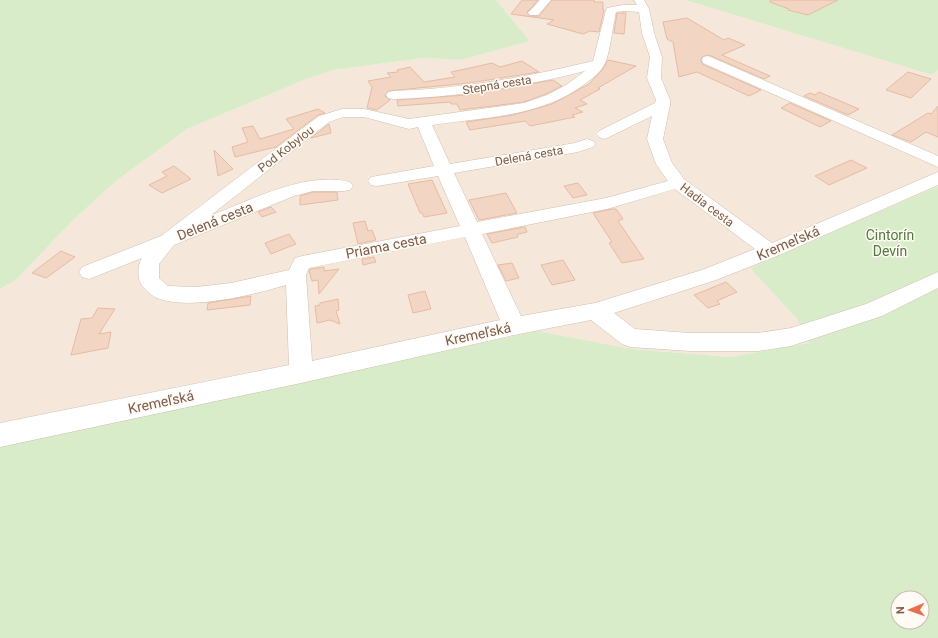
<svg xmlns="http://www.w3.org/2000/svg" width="938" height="638" font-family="Roboto,sans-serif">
<rect width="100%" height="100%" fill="#fdf6ec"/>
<!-- residential -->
<path fill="#f5e8da" d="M496,0H685L932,75L938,70V186L750,268L797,319L809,343L730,357L632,349L537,331L0,446V289L16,280L71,222L116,181L187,129L304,80L333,70L423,58L460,60L530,41Z"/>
<!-- green -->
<g fill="#d8ecc9" fill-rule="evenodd">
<path d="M0,0H496L530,41L460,60L423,58L333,70L304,80L187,129L116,181L71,222L16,280L0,289Z"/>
<path d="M685,0H938V70L932,75Z"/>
<path d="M938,186V638H0V446L537,331L632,349L730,357L809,343L797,319L750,268ZM898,598H922V622H898Z"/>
</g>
<!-- building -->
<g fill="#f3d5c3" stroke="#e6bba3">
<path d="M522,0H538L527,12L530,16H539L552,0H594V2H603V10H604L599,32L590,31L583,34L547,24L554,20L511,14Z"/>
<path d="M770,0H838L808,15L788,10L789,9L770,2Z"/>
<path d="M617,13H626L624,34L614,33Z"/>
<path d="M687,18L724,40L728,38L745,45L722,55L770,76L764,79L709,55L702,57L701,60L702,64L761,90L749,96L697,72L679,77L673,42L667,39L663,22Z"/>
<path d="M608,60L636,66L598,88L600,89L580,100L587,104L575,108L583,112L572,115L575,117L530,126L525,121L470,130L466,122L513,115L552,104L589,84L602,70Z"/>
<path d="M522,61L539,72L469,83L388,91L385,96L390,100L377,110L367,108L372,87L368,81L391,77L387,73L398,72L397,70L410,67L424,82L455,77L451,72L465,69L492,63L500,67Z"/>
<path d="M908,72L931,79L911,98L886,90Z"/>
<path d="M553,80L562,86L546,94L524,102L460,110L457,104H451L450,102L398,106L397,100L466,95Z"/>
<path d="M819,92L859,109L848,115L804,96L810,93L815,95Z"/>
<path d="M790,103L831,121L820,127L781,108Z"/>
<path d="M938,106V137L926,132L911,142L892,135L928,113L931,114Z"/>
<path d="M318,109L325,113L318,115L276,147L235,157L232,147L248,142L242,128L253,126L260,139L294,129L286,119Z"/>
<path d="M329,124L331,133L311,138Z"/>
<path d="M214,150L233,169L218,176Z"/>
<path d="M851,160L867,168L829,185L815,176Z"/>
<path d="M174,166L191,179L162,193L149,185L167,176L162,172Z"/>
<path d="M432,180L447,213L424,217L422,213H420L408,184Z"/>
<path d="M578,183L587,195L573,198L564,186Z"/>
<path d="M313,192H337L338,200L300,205V196Z"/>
<path d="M506,193L517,213L479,220L469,200Z"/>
<path d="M271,207L276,212L262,217L258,212Z"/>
<path d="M612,209H616L623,219L618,221L644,259L622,263L609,243L612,242L593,213Z"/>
<path d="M365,221L368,231L372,230L376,240L358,244L353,223Z"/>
<path d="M525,227L527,232L519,234L517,235L518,237L492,243L487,234Z"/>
<path d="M289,234L296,244L271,254L265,243Z"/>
<path d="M61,251L75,257L46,278L32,273Z"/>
<path d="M374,257L376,262L363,265L362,259Z"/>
<path d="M563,260L575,280L552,285L541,265Z"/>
<path d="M512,263L519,278L506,281L498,265Z"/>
<path d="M324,267V271L339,269L319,294L318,280L312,281L309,271L310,269Z"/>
<path d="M726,282L737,292L717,301L720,304L708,308L694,295Z"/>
<path d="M425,291L431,309L413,313L408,295Z"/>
<path d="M251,296L250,305L207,310L208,303Z"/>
<path d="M338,299L339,310L336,311L340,324L330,320L317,323L315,306L320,305V303Z"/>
<path d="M98,308L115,309L99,334L111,332L108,348L71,355L81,319L92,318Z"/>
</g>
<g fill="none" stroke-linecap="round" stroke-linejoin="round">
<!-- minor casing -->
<g stroke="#d1beb0" stroke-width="1">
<g id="minor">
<path d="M540,0H551L538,15H530L528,13Z"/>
<path d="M634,0H644L649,9L654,33L662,57L661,78L670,100V105L663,139L672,163L684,179L772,243L938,172V185L777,256L716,280L614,313L635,329L690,333H758L791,328L866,304L938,272V288L882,316L791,346L758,351H690L630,347L622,344L591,320L514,335L301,383L0,447V423L289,365L286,285C252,295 190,311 157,298C152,296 147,291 143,287C137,280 137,266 142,258L89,279L82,277L79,272L82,267L161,236L319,116L342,109H364L409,119L524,103L547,95L566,85L585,71C522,87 458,97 393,99L388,98L386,95L388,92L393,91C461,89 527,77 593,61L606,10L607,8L623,5H637ZM623,11L639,12L642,33L650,57L647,78L656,100L655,103L599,131L596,134L599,137L604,139L609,137L652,116L647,139L656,164L668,181L606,198L477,222L454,173L578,152L593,147L595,144L593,141L587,139L575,143L450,164L432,125C484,117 543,117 586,83C593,78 601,72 605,63C610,53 613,25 616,12ZM343,117H364L409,129L418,127L434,166L377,176L371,177L368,181L371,185L377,186L438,176L460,226L302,256L295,258L289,270L231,283L196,287L168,286L159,278V264L174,245L294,196L313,191H344L350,190L353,186L350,182C305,171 251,200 210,216L329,122ZM675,189L755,249L702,270L595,303L521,316L482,234L607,209ZM465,237L500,320L312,361L306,275L309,268Z"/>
<path d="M708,56L938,156V167L703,63L702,60L703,57Z"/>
</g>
</g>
<!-- minor -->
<use href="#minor" fill="#fff" fill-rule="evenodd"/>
</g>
<g text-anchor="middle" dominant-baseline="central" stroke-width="3" stroke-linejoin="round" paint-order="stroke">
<!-- far-street labels -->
<g font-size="12" fill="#7a5c4d" stroke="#fffaf3">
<text transform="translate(497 85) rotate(-9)">Stepná cesta</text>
<text transform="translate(286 149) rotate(-38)">Pod Kobylou</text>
<text transform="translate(529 156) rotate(-10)">Delená cesta</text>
<text transform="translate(707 205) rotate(37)">Hadia cesta</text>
</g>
<!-- street labels -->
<g font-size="14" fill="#7a5c4d" stroke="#fffaf3">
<text transform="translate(215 221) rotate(-22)">Delená cesta</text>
<text transform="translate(788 243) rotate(-23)">Kremeľská</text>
<text transform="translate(386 246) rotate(-11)">Priama cesta</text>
<text transform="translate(478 334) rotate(-12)">Kremeľská</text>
<text transform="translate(161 402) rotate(-12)">Kremeľská</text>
</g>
<!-- park labels -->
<g font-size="14" fill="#537a41" stroke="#fffaf3">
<text x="890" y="235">Cintorín<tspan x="890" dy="16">Devín</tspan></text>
</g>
</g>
<!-- north arrow -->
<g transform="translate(910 610) rotate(268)"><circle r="19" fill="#fffaf3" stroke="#cabbb1"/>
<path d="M0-3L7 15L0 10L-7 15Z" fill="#e76f51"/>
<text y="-6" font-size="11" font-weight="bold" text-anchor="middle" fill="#7a5c4d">N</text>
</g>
</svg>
